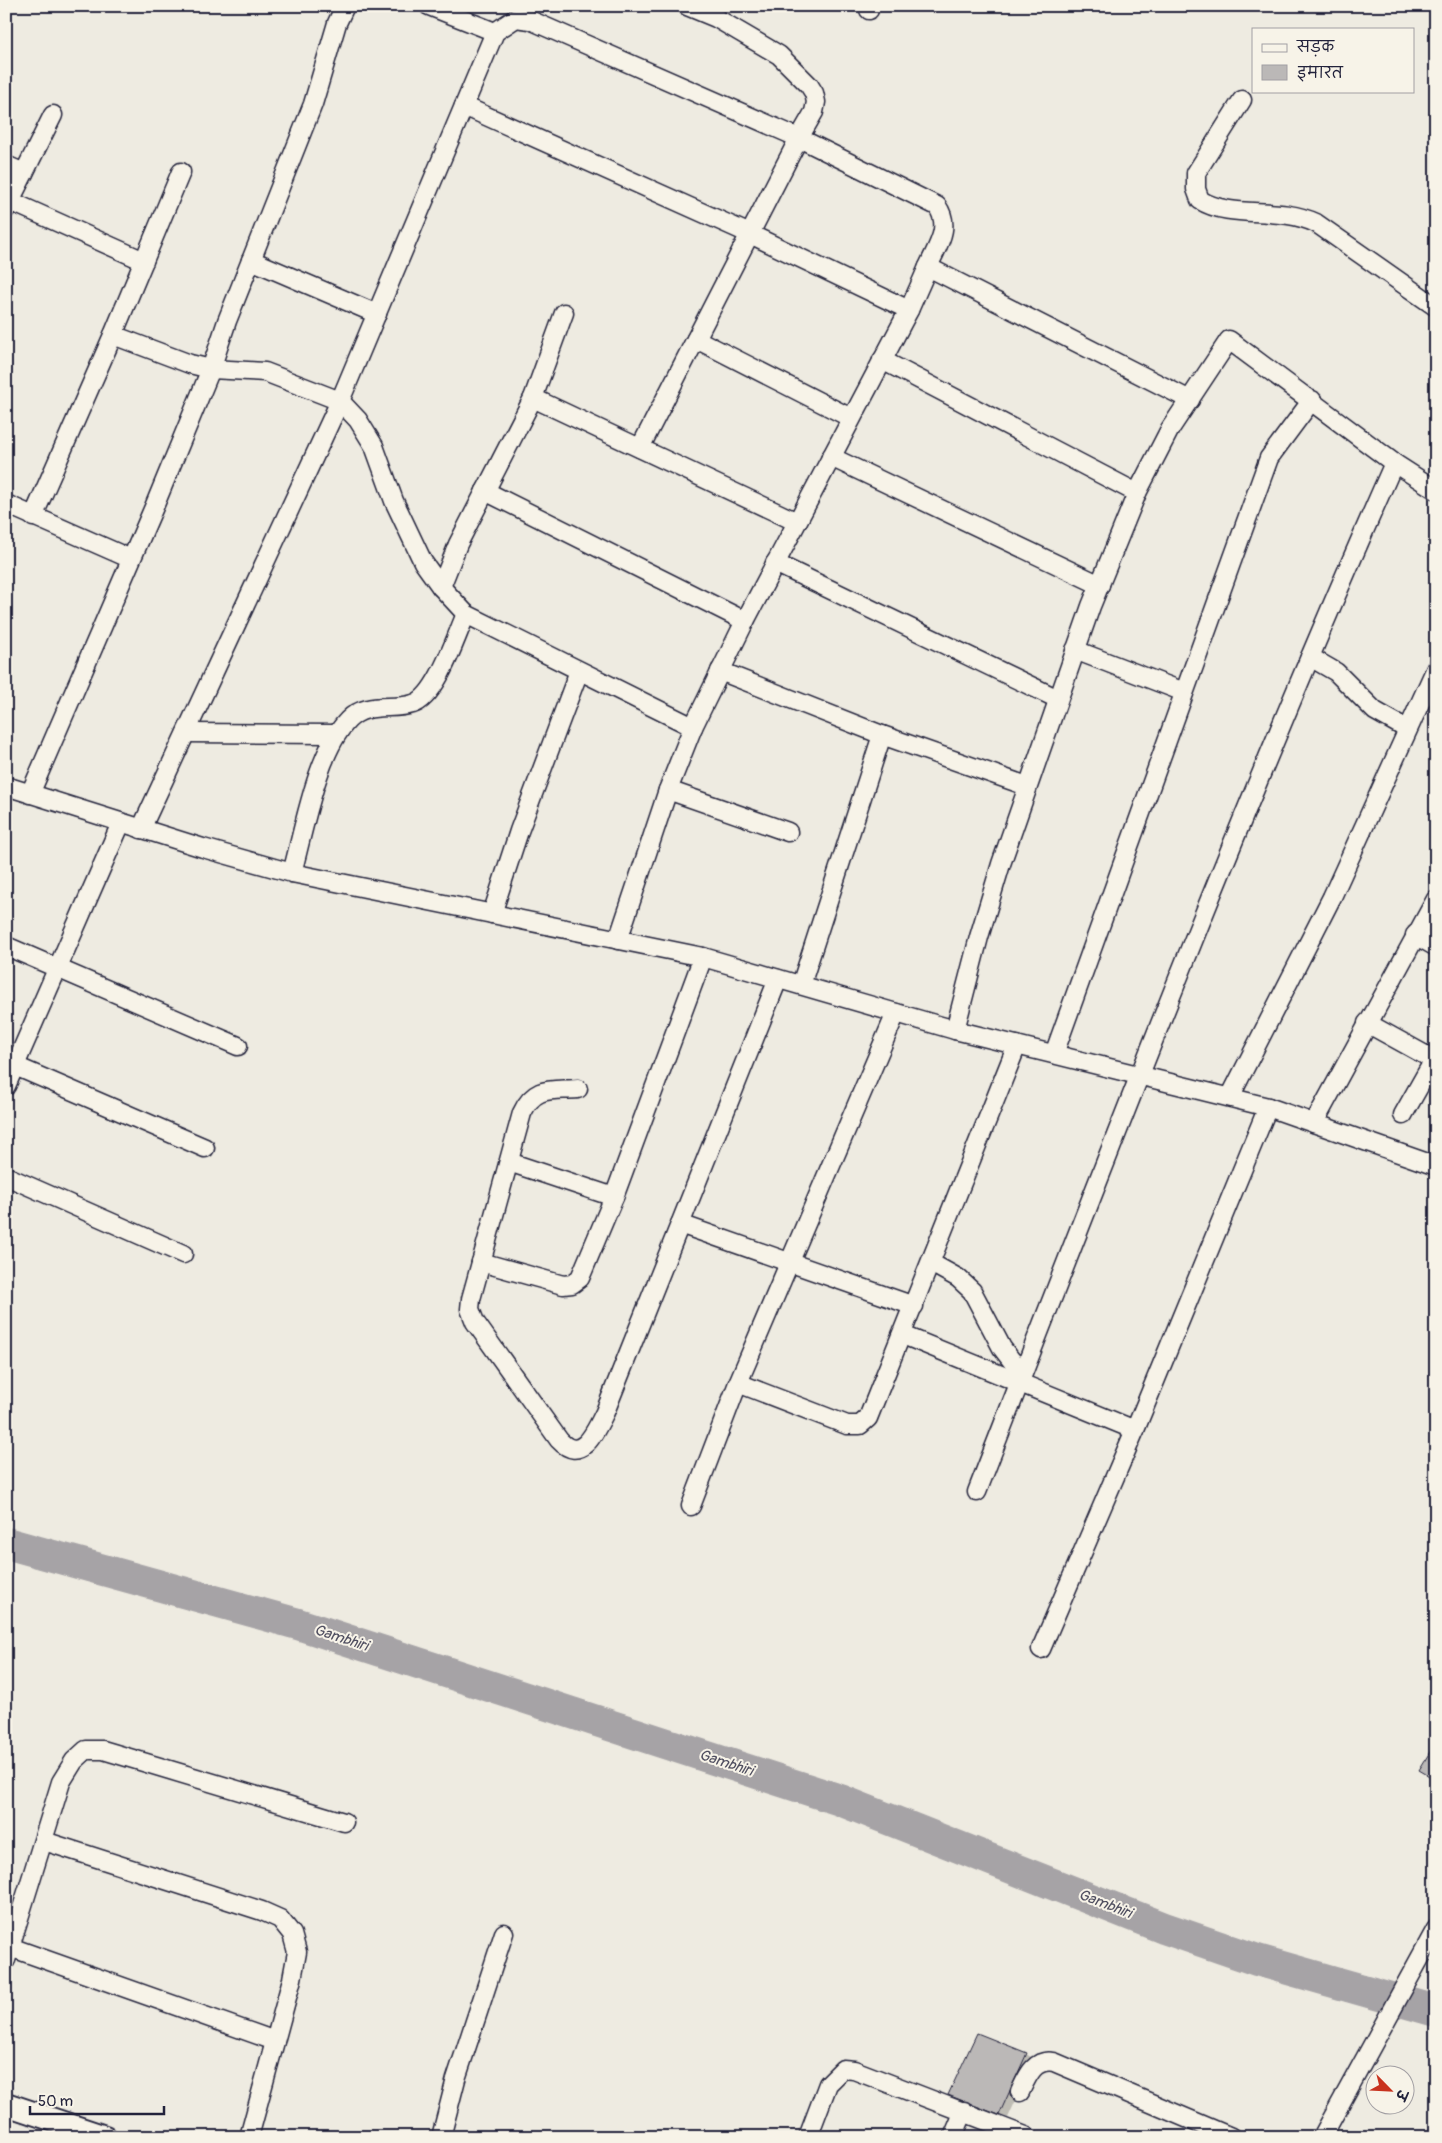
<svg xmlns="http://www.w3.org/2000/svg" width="1442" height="2143" font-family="Pangolin,'Playpen Sans Deva',sans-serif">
<rect width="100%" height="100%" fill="#eeebe1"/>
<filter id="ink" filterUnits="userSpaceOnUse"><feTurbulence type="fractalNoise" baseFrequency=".02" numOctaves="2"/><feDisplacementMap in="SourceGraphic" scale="10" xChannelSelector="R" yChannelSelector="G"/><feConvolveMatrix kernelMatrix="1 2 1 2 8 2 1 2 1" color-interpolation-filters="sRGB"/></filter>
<g filter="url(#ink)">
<!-- shadow -->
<path fill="#0003" d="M1026,2054L1034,2059L1008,2118L949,2094Z"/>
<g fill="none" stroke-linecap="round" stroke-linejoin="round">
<!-- river -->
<path stroke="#a6a3a6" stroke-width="32" d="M6,1543L298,1624L840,1800L1164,1928L1257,1960L1436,2011"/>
</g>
<!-- building -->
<g fill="#bbb8b7" stroke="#22223b">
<path d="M1436,1742V1780L1419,1770Z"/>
<path d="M977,2033L1027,2053L999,2115L948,2095Z"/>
</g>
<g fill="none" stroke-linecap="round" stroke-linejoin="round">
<!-- minor casing -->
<g stroke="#22223b" stroke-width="21">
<g id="minor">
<path d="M429,6L495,32"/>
<path d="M687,6L716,18L779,55L809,85L814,93L816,102L814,112L799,138L937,206C952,227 937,246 928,267"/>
<path d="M868,6L869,10"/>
<path d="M1242,100L1196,173V189L1200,200C1232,220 1278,205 1316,223L1436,307"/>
<path d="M464,106L750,234L909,310"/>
<path d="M6,165L24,173"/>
<path d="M10,201L144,261"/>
<path d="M6,209L53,115"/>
<path d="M251,260L377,314"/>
<path d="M113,335L190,364L211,369L265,372L340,401L358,420L374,446L394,501L423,562L441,587L466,614"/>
<path d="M696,339L851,418"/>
<path d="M882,360L1137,493"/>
<path d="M533,398L797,522"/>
<path d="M831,457L1100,585"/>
<path d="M485,491L745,621"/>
<path d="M6,504L131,559"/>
<path d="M33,517L113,335L181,172"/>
<path d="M775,563L1058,699"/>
<path d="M441,587L458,544L533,398L564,313"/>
<path d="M1075,650L1184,692"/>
<path d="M1310,657L1336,672L1375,711L1407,729"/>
<path d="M720,671L882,735L1027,786"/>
<path d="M186,733L336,734"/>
<path d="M6,786L203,848L292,873L703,957L955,1030L1268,1107L1436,1166"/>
<path d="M668,790L788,832"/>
<path d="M30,794L154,507L211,369L227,321L313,104L337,23L345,6"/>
<path d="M141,829L340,401L495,32L516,18L530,20L799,138L640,448"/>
<path d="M292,873C304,829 317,752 348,720C366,701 391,711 413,704C437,697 456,636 466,614L693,727L745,621L909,310L928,267L1190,400"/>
<path d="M492,914L519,831L579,671"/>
<path d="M1415,935L1436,947"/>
<path d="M618,940L668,790L693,727"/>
<path d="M6,946L238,1046"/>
<path d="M801,985L882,735"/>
<path d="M1367,1023L1436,1061"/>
<path d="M955,1030L979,937L1001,864L1091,606L1137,493L1170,429L1229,340L1394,463L1436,490"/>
<path d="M1054,1054L1269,458L1312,400"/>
<path d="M6,1062L205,1148"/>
<path d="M6,1086L121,823"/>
<path d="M578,1089C551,1091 535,1085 522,1113L471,1299L470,1309L475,1322L559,1440C582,1465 596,1430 605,1412L778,979"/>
<path d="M1230,1097L1332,897L1436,668"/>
<path d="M1403,1115L1434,1060"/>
<path d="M1314,1123L1436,899"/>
<path d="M509,1162L614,1197"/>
<path d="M6,1176L183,1254"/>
<path d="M680,1224L914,1306"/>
<path d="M481,1262L563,1285L572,1284L580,1278L614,1197L703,957"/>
<path d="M931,1263L958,1278L972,1291L1002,1348L1012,1361L1024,1370"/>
<path d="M903,1335L1135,1430"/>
<path d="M738,1383L847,1425H860L868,1418L1017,1045"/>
<path d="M977,1492C1111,1147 1244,801 1394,463"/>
<path d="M691,1506L738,1383L896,1013"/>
<path d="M1041,1649L1135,1430L1268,1107"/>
<path d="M44,1841L262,1911L280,1919L292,1934L297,1952L292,1979L249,2137"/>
<path d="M10,1947L275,2041"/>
<path d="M6,1960L61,1782L74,1761L86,1750H103L344,1822"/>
<path d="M1020,2092C1027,2077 1034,2058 1054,2062L1231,2137"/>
<path d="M441,2137L456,2079L504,1933"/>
<path d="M808,2137L828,2084L843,2069L854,2070L1028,2137"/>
<path d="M953,2137L964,2111"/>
<path d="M1322,2137L1436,1929"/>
</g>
</g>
<!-- major casing -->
<g stroke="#22223b" stroke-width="26">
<path id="major" d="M6,2104L105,2137"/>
</g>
<!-- minor -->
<use href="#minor" stroke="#f7f3e8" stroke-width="18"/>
<!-- major -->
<use href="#major" stroke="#f7f3e8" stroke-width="22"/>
</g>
</g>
<g text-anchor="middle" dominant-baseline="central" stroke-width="4" stroke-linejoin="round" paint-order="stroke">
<!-- water labels -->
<g font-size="15" font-style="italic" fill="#504f60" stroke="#f7f3e8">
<text transform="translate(341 1638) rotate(18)">Gambhiri</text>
<text transform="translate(726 1763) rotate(18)">Gambhiri</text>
<text transform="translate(1105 1904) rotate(21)">Gambhiri</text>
</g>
</g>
<!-- margin -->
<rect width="1442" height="2143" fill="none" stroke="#f7f3e8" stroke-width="25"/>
<rect x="12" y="12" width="1417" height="2118" fill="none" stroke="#22223b" stroke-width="2" filter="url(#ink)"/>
<!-- legend -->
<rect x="1252" y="28" width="162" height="65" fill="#f7f3e8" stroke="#a29fa3"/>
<rect x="1262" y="44" width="25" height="8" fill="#f7f3e8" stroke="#a29fa3"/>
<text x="1297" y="52" font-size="15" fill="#22223b">सड़क</text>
<rect x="1262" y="65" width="25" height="15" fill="#bbb8b7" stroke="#a29fa3"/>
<text x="1297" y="78" font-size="15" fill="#22223b">इमारत</text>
<!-- north arrow -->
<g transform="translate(1390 2090) rotate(114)"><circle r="24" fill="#f7f3e8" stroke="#a29fa3"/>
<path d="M0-4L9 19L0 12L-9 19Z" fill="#c8321e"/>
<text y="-8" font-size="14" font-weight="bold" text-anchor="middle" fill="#22223b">उ</text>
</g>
<!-- scale -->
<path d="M30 2106v8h134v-8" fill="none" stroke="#22223b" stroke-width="2.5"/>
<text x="38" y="2106" font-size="15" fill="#22223b" stroke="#f7f3e8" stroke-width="4" paint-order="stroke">50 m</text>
</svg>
